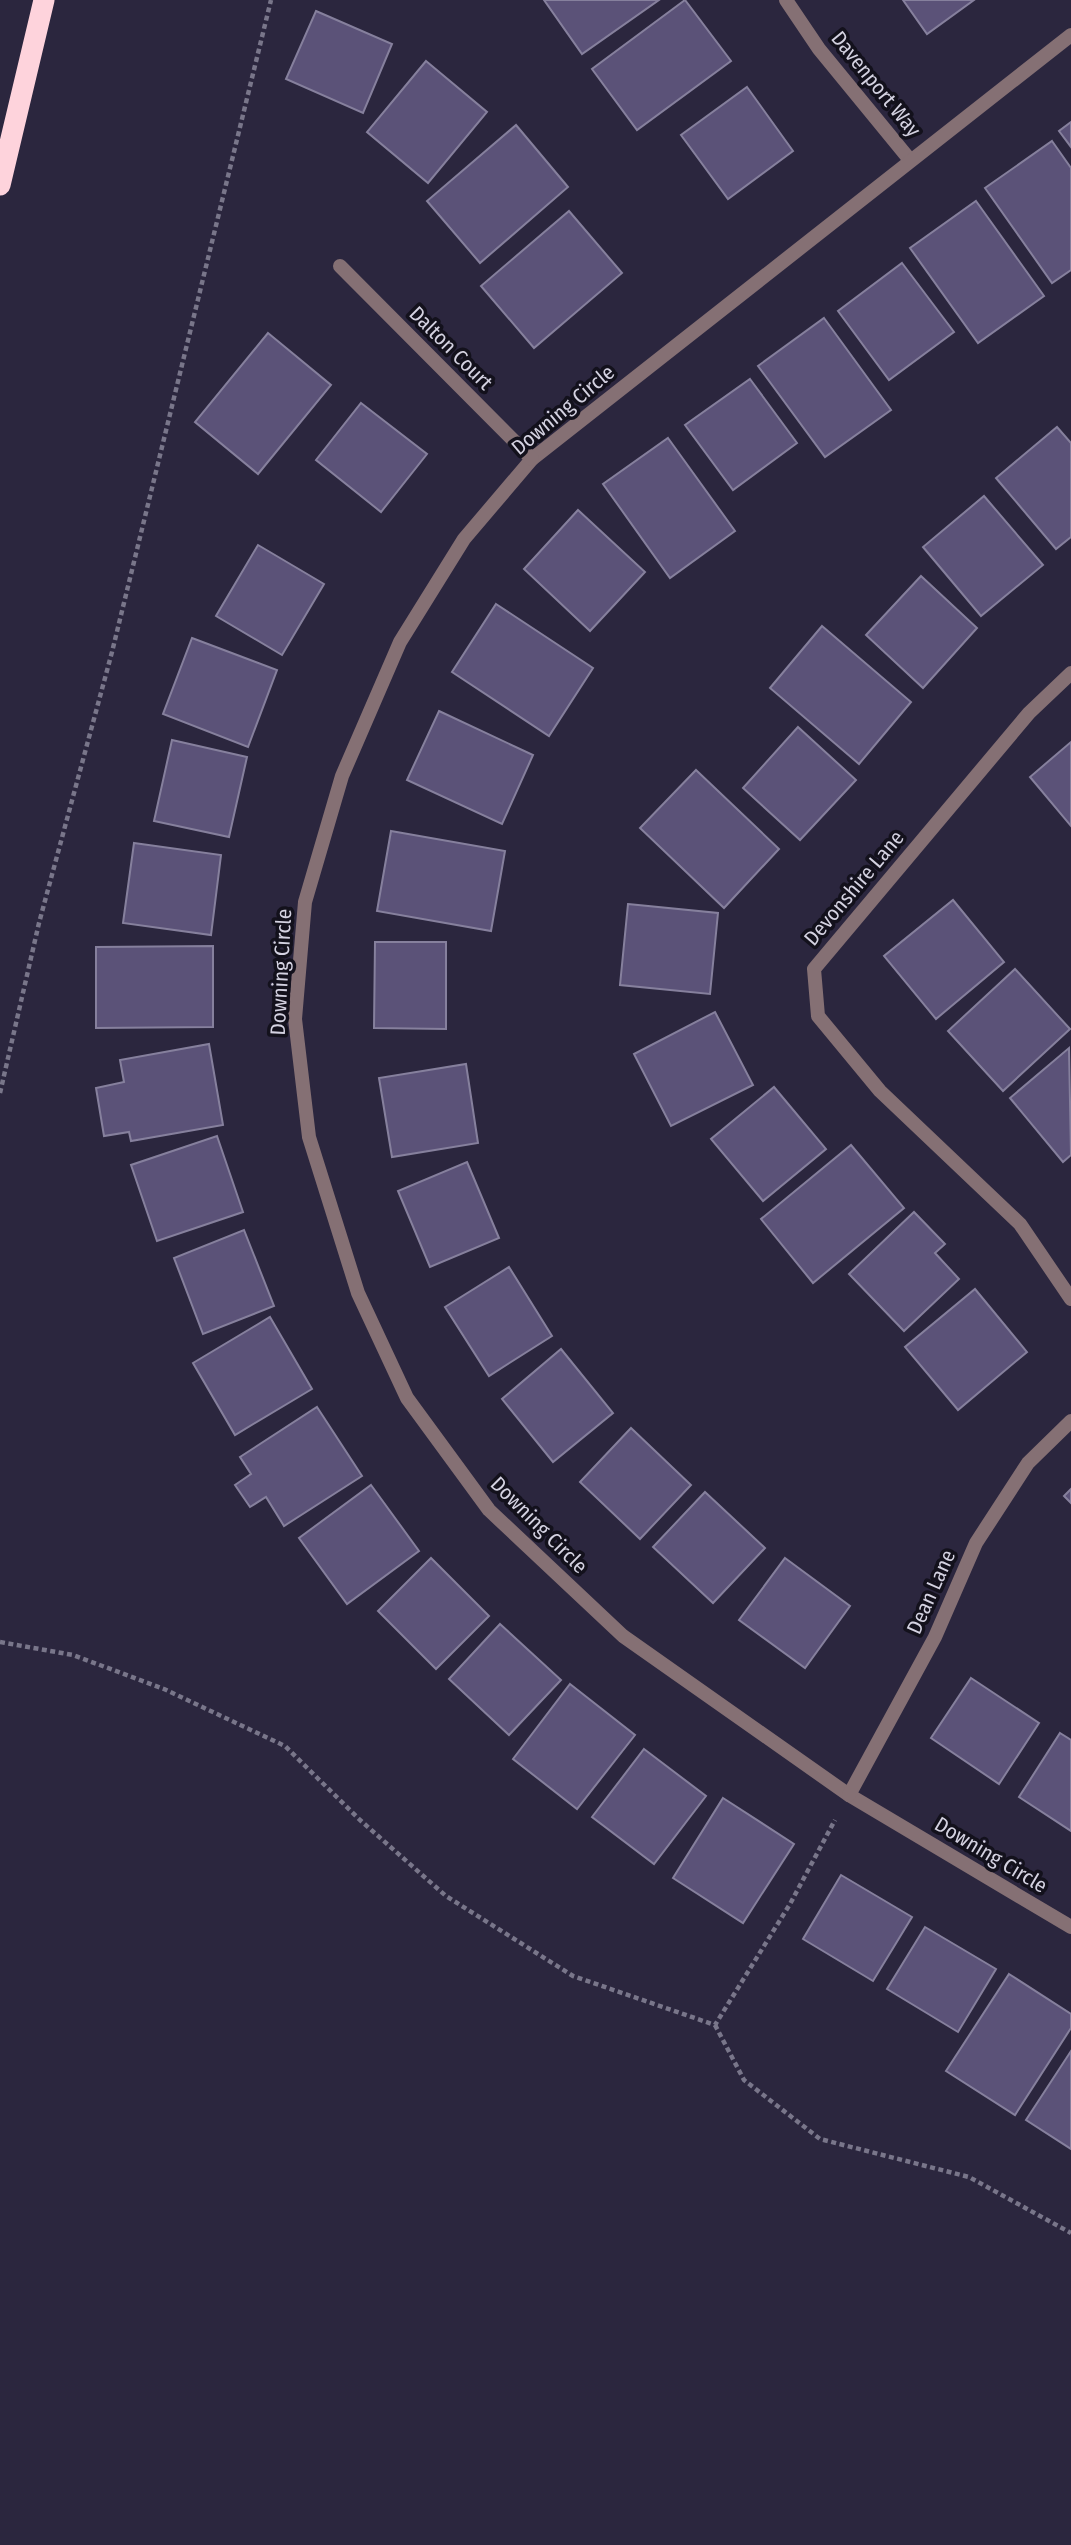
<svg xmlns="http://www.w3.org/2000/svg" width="1071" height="2545" font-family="'Fira Sans Condensed',sans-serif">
<rect width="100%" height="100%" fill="#2b263e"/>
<!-- building -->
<g fill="#5b5278" stroke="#86809d" stroke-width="2">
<path d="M544,0H659L582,54Z"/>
<path d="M685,0L731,61L637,130L592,69Z"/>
<path d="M903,0H974L927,34Z"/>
<path d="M316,11L392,44L363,113L286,79Z"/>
<path d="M426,61L487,112L428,183L367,132Z"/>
<path d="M747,87L793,151L728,199L681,135Z"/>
<path d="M1071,122V147L1059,131Z"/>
<path d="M516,125L568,187L480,263L427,201Z"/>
<path d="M1052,141L1071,168V270L1052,283L985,188Z"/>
<path d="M976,201L1044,296L978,343L910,248Z"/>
<path d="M569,211L622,273L534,348L481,286Z"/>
<path d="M902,263L954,332L889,380L838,311Z"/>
<path d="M824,318L891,410L825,457L758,366Z"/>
<path d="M268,333L331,385L258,474L195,422Z"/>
<path d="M750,379L797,443L733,490L685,425Z"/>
<path d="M361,403L427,454L381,512L316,460Z"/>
<path d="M1057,427L1071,443V537L1056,549L996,478Z"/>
<path d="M668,438L735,531L670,578L603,484Z"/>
<path d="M984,496L1043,565L981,616L923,547Z"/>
<path d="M578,510L645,572L590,631L524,569Z"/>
<path d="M258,545L324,584L282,655L216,616Z"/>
<path d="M921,576L977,628L923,688L866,635Z"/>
<path d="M496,604L593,668L549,736L452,672Z"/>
<path d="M822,626L911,702L859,764L770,688Z"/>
<path d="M192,638L277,670L248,747L163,714Z"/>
<path d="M439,711L533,755L502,824L407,780Z"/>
<path d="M798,727L856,780L800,840L743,788Z"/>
<path d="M172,740L247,757L229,837L154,821Z"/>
<path d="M1071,742V826L1030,777Z"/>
<path d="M696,770L779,849L724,908L640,828Z"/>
<path d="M391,831L505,851L491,931L377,911Z"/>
<path d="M134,843L221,855L211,935L123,923Z"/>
<path d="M953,900L1004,962L936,1019L884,956Z"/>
<path d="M628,904L718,913L710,994L620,985Z"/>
<path d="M375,942H446V1029L374,1028Z"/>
<path d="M213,946V1027L96,1028V947Z"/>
<path d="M1015,969L1070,1029L1003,1091L948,1031Z"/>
<path d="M715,1012L753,1085L671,1126L634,1054Z"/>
<path d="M209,1044L223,1125L131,1141L129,1132L104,1136L96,1088L124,1082L120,1060Z"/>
<path d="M1069,1048L1071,1155L1063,1162L1010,1098Z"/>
<path d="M466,1064L478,1143L392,1157L379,1078Z"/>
<path d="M774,1087L826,1149L763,1201L711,1139Z"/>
<path d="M217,1136L243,1212L157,1241L131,1165Z"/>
<path d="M851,1145L904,1208L813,1283L761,1219Z"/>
<path d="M467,1162L499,1238L430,1267L398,1191Z"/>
<path d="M914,1212L945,1244L935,1253L959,1279L904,1331L849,1274Z"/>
<path d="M244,1230L274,1306L203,1334L174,1258Z"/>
<path d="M509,1267L552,1336L489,1376L445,1307Z"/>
<path d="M975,1289L1027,1352L958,1410L905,1347Z"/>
<path d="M270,1317L312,1389L235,1435L193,1363Z"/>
<path d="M561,1349L613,1413L553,1462L502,1399Z"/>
<path d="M317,1407L362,1476L284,1526L266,1497L250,1507L235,1485L251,1474L240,1457Z"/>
<path d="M631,1428L691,1485L640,1539L580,1482Z"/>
<path d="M371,1485L419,1551L347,1604L299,1538Z"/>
<path d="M1071,1489V1503L1064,1496Z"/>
<path d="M705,1492L765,1548L713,1603L653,1547Z"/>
<path d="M431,1558L489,1616L436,1669L378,1611Z"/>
<path d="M785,1558L850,1606L805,1668L739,1620Z"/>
<path d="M500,1624L561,1680L509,1735L449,1679Z"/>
<path d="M971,1678L1039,1723L999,1784L931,1738Z"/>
<path d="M570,1684L635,1735L577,1809L513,1759Z"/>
<path d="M1060,1733L1071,1740V1831L1019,1797Z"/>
<path d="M644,1749L706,1796L654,1864L592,1817Z"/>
<path d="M723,1798L794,1844L743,1923L673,1878Z"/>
<path d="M841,1875L912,1917L873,1981L803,1939Z"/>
<path d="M925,1927L996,1969L958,2032L887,1989Z"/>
<path d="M1009,1974L1071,2014V2028L1015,2115L946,2071Z"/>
<path d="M1071,2051V2149L1026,2120Z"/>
</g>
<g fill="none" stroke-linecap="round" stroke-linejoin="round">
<!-- path -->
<g stroke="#79768a" stroke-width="4.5" stroke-dasharray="5 3.5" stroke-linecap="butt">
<path d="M0,1093L39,923L112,652L271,0"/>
<path d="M0,1642L73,1655L164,1689L285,1746L360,1820L446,1896L573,1976L715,2025L790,1904L835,1820"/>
<path d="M715,2025L744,2080L820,2139L969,2177L1071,2233"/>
</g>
<!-- minor -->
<g stroke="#857074" stroke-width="14">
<path d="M786,0L819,49L910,160"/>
<path d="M1071,35L532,459L464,539L400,642L342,776L305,902L295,1019L309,1137L358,1293L407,1398L489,1510L623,1636L849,1795L1071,1927"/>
<path d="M340,266L532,459"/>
<path d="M1071,673L1029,713L814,969L818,1016L880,1091L1020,1224L1071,1299"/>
<path d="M849,1795L935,1637L976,1543L1028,1463L1071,1421"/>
</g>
<!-- motorway -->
<path stroke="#fed3dc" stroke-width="21" d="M0,185L44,0"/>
</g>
<g text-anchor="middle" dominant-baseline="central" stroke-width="7" stroke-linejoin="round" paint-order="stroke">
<!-- street labels -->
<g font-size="21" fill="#d4d2e1" stroke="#13111c">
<text transform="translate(876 84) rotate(51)">Davenport Way</text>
<text transform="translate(451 348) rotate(45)">Dalton Court</text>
<text transform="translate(563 410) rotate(-40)">Downing Circle</text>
<text transform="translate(854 888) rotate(-50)">Devonshire Lane</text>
<text transform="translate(281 972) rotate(-87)">Downing Circle</text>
<text transform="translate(539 1525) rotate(45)">Downing Circle</text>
<text transform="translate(931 1592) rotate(-66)">Dean Lane</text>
<text transform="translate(991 1855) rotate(31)">Downing Circle</text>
</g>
</g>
</svg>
